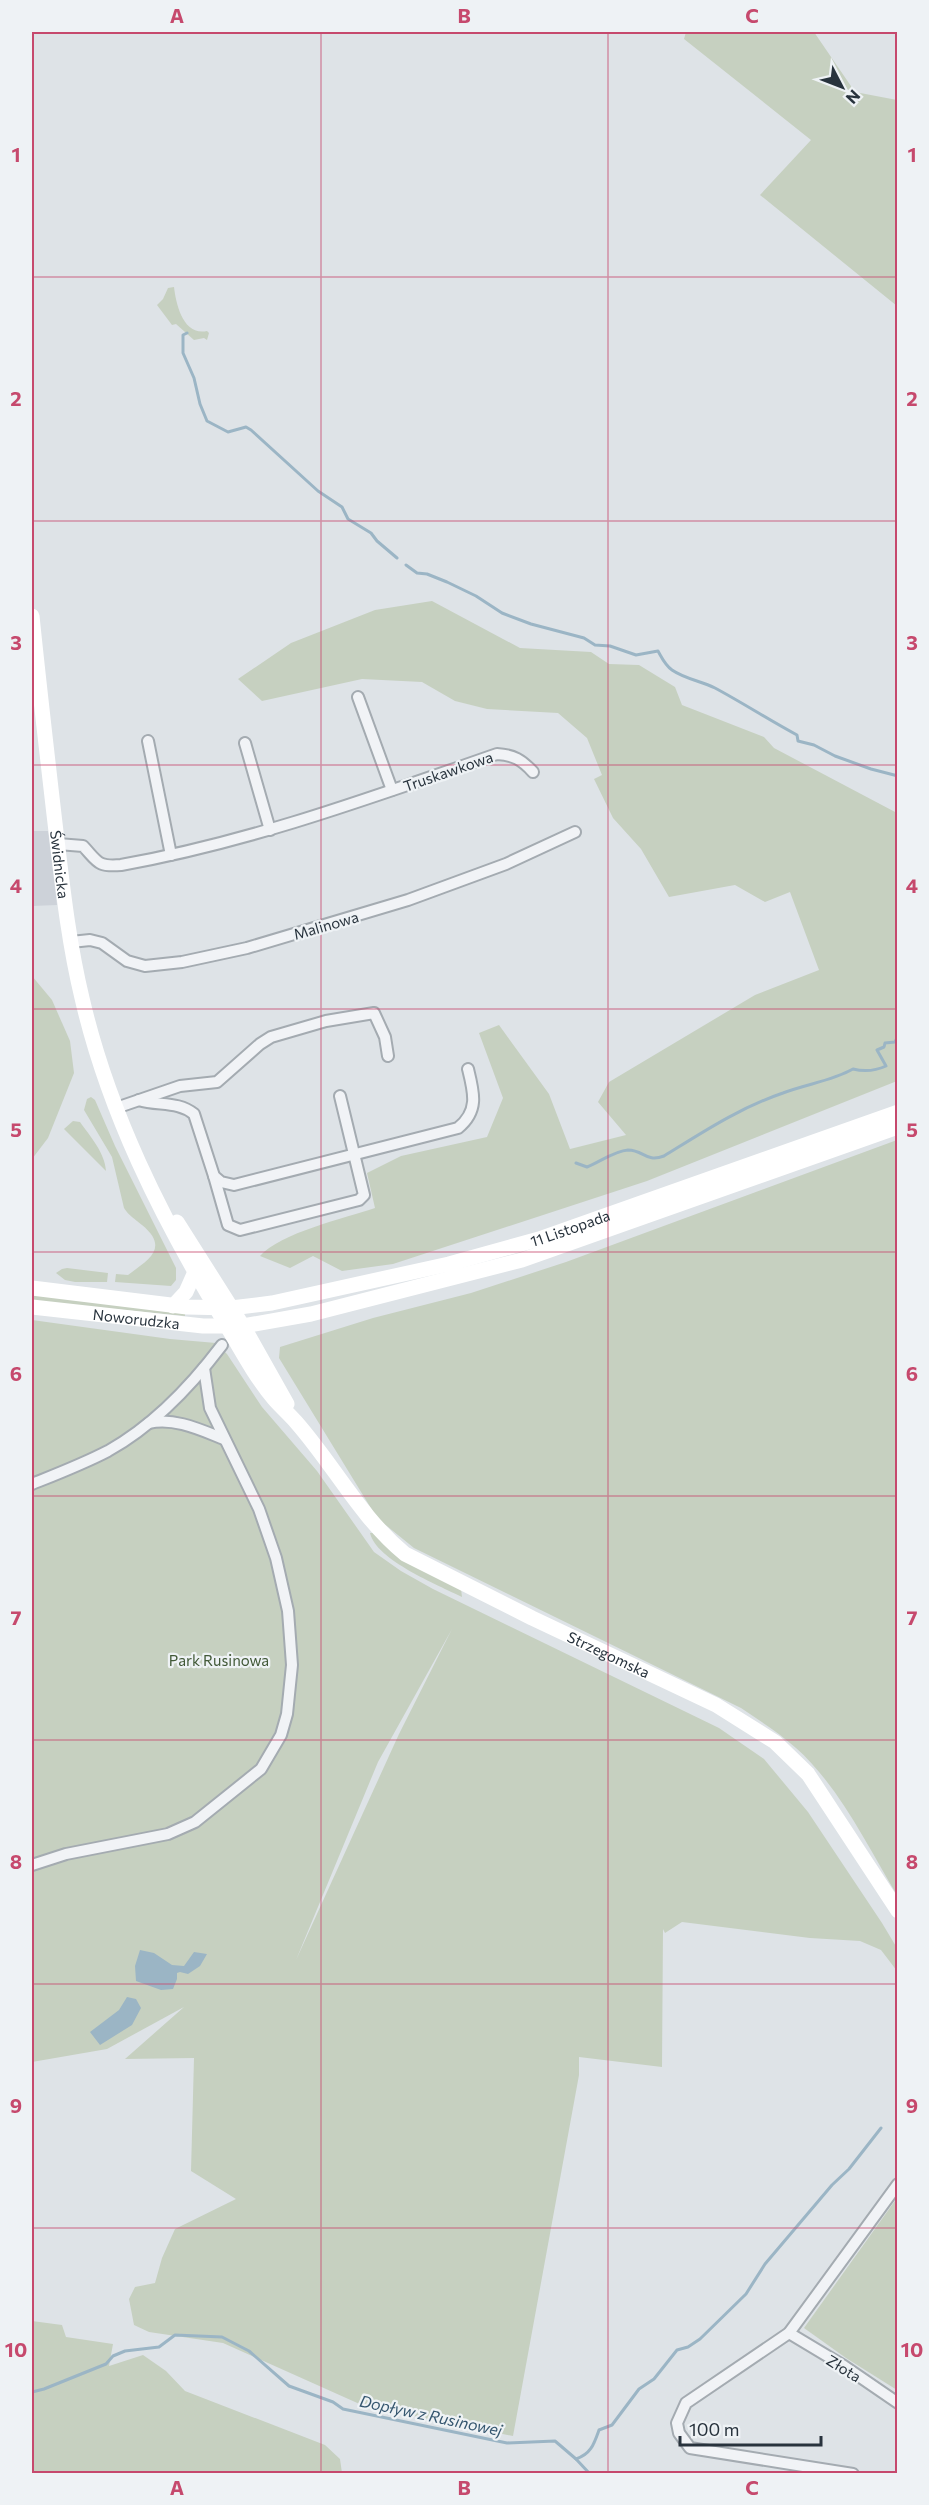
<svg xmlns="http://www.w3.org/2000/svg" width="929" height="2505" font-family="Commissioner,sans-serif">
<rect width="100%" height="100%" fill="#dee3e7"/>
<!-- built -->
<path fill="#cdd2d9" d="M32,831H48L57,905L32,906Z"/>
<!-- green -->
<g fill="#c6d0c0" fill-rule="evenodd">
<path d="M686,32H814L855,92L897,100V306L760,195L811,140L684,39Z"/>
<path d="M174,287C176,304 183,336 207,331L209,333L207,340L204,338L194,340L176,324L172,325L157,305L163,299L168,288Z"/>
<path d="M432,601L520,648L591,652L609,664L639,665L675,687L682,705L764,737L774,748L897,813V1081L647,1181L393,1264L342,1271L313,1256L290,1268L260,1256C280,1233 345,1218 375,1208L367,1173L401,1156L487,1137L503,1098L479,1033L499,1025L549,1094L570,1149L626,1135L598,1102L609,1082L755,995L819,970L790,892L765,902L735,885L669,897L641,849L613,818L594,779L602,775L587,738L558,713L487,709L455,701L422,682L362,679L262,701L238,679L291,643L375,610Z"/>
<path d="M32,976L52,1000L70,1041L74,1073L48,1138L32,1159Z"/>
<path d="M91,1097L95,1100L115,1146L176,1268V1280L171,1286L115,1282L116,1274L128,1275C148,1260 170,1248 142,1225C135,1219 129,1216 124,1208L112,1157L84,1110L87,1099Z"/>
<path d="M73,1121L80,1122C90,1136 105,1153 106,1171L64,1129Z"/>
<path d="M897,1140V1895C868,1847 839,1786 796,1748C779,1733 760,1721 741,1708L414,1548L377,1518L279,1358L280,1347L373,1318L471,1293L566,1262Z"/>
<path d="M67,1268L108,1273L107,1282H75L65,1280L56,1273L62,1269Z"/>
<path d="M32,1294L185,1313V1316L32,1301Z"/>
<path d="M32,1320L170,1339L216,1343L227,1354L262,1407L317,1471L374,1552L401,1571L433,1589L719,1728L764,1759L808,1812L882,1923L897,1948V1971L881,1950L860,1941L810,1938L682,1922L665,1933L663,1929L662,2067L579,2057V2075L513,2436L364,2406L223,2343L149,2332L134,2325L129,2299L135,2287L155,2283L162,2258L175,2229L236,2199L191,2171L194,2058L125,2059L184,2007L107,2049L32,2062ZM452,1629L399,1734L296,1960L378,1762Z"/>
<path d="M370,1533H375L461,1589L462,1597C438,1585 376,1560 370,1533Z"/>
<path d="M897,2198L898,2390H897L846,2358L804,2328Z"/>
<path d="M32,2321L62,2325L66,2337L113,2344L109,2366L143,2355L166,2371L185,2391L325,2445L340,2459L342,2473H32Z"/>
</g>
<!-- water -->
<g fill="#9bb5c5">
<path d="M140,1950L154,1953L172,1965L184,1966L194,1952L207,1954L200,1966L188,1974L180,1972L177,1973V1979L173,1989L161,1990L136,1981L135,1966Z"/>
<path d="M127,1997L136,1999L141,2008L132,2025L100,2045L90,2032L119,2010Z"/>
</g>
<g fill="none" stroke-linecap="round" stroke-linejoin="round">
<!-- stream -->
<g stroke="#9bb5c5" stroke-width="3">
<path d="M187,333L183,335V353L194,378L200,404L207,421L228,432L246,427L251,430L318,491L342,507L348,519L371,533L377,541L397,558"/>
<path d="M406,565L417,573L427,574L447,582L476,596L502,613L531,624L584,638L595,645L610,646L636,655L658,651C662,658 665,665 672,670C685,679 701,681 715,688C743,703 769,720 797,735L798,741L814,745L835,756L871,769L898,776"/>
<path d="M576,1163L587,1167C600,1162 614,1151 628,1150C644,1150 646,1163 664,1156C703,1132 739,1108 783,1093C806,1084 832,1081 853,1069C865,1072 875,1071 886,1066L877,1050L884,1047L885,1043L895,1042L898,1036"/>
<path d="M32,2392L44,2389L106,2364L113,2356L125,2351L159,2347L175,2335L222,2337L249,2351L289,2386L333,2402L343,2409L507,2443L555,2441L576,2459C591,2454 594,2444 599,2430L612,2425L639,2389L654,2379L677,2350L688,2347L700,2339L746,2294L765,2264L832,2185L849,2169L881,2128"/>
<path d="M576,2459L590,2474"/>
</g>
<!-- street casing -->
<g stroke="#a4abb1" stroke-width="14">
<g id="street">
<path d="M358,697L392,790"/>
<path d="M148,741L171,855"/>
<path d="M245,743L270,830"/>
<path d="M58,844L83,846C98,862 97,867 121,865C250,842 373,797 497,754C514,755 522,760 533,772"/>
<path d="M71,942L90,940L102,943L127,961L145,966L182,962L247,948L408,900L506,864L575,832"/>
<path d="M139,1100C158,1106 178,1101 194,1114L214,1176L221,1182L234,1185L458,1128C479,1111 474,1093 468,1069"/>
<path d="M116,1108L180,1086L217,1082L260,1044L271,1037L326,1021L374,1013L385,1037L388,1056"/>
<path d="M214,1176L228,1225L240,1230L359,1200L364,1195L340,1096"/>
<path d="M149,1423C174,1417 201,1430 224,1439"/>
<path d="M32,1484C57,1474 83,1464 108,1451C153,1426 191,1386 222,1345"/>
<path d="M32,1865L66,1854L168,1834L195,1822L261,1769L281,1735L287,1714L292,1665L288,1611L276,1558L259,1509L210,1408L204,1368"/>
<path d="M789,2333L844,2366L898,2403"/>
<path d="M853,2474L690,2448L679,2433L677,2423L686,2403L789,2333L898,2184"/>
</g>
</g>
<!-- street -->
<use href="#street" stroke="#f1f3f6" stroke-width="10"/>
<!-- secondary -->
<g stroke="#fff" stroke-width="15">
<path id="s1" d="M32,616C39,685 47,754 55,823C62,881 68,940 82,998C108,1111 161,1217 221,1316C238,1344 253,1374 274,1399C281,1407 289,1414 296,1422C334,1465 360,1517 405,1554L532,1618L716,1705L775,1742L808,1774L898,1911"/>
<path d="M177,1222L246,1331L287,1404"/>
<path id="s2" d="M32,1288L187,1307L231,1308L272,1303L449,1264L539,1239L898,1112"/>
<path d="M173,1306L186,1292L194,1274"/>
<path id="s3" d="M32,1307L203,1326H243L311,1314L522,1260L898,1127"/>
</g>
</g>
<!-- grid -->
<path fill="none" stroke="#c6496d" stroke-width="1.5" stroke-opacity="0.55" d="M321,32V2474M608,32V2474M32,277H898M32,521H898M32,765H898M32,1009H898M32,1252H898M32,1496H898M32,1740H898M32,1984H898M32,2228H898"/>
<g text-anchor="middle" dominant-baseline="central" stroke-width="4.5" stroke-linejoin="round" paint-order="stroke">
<!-- street labels -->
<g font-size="15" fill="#28333d" stroke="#eef2f5">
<text transform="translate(448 771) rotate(-19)">Truskawkowa</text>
<text stroke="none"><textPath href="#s1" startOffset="250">Świdnicka</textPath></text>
<text transform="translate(326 925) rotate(-16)">Malinowa</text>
<text stroke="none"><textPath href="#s2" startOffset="549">11 Listopada</textPath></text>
<text stroke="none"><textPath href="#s3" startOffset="105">Noworudzka</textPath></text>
<text stroke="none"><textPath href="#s1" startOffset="1263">Strzegomska</textPath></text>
<text transform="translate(844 2368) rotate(32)">Złota</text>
</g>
<!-- park labels -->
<g font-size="15" fill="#415837" stroke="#eef2f5">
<text x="219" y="1660">Park Rusinowa</text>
</g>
<!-- water labels -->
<g font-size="16" font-style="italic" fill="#35566f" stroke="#eef2f5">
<text transform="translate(431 2415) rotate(12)">Dopływ z Rusinowej</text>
</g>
</g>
<!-- border -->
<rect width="929" height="2505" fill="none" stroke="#eef2f5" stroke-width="66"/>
<!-- north arrow -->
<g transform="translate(842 87) rotate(132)" stroke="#eef2f5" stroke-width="4.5" paint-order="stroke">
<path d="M0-4.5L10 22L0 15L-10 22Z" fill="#28333d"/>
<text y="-9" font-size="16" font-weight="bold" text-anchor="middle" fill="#28333d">N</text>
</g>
<!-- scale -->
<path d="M680 2436v9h141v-9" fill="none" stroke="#28333d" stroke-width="3"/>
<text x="689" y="2436" font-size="18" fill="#28333d" stroke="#eef2f5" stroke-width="4.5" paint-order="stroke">100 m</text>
<rect x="33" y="33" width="863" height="2439" fill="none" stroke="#c6496d" stroke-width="2"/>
<g font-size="20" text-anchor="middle" font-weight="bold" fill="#c6496d">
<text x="177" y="23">A</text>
<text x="464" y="23">B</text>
<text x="752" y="23">C</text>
<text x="16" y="162">1</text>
<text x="912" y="162">1</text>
<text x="16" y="406">2</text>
<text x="912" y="406">2</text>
<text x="16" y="650">3</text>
<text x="912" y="650">3</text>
<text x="16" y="893">4</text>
<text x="912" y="893">4</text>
<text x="16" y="1137">5</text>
<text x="912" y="1137">5</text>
<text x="16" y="1381">6</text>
<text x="912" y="1381">6</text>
<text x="16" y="1625">7</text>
<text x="912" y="1625">7</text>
<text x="16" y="1869">8</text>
<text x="912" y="1869">8</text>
<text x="16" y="2113">9</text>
<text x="912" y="2113">9</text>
<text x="16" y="2357">10</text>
<text x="912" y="2357">10</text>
<text x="177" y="2495">A</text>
<text x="464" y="2495">B</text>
<text x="752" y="2495">C</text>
</g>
</svg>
